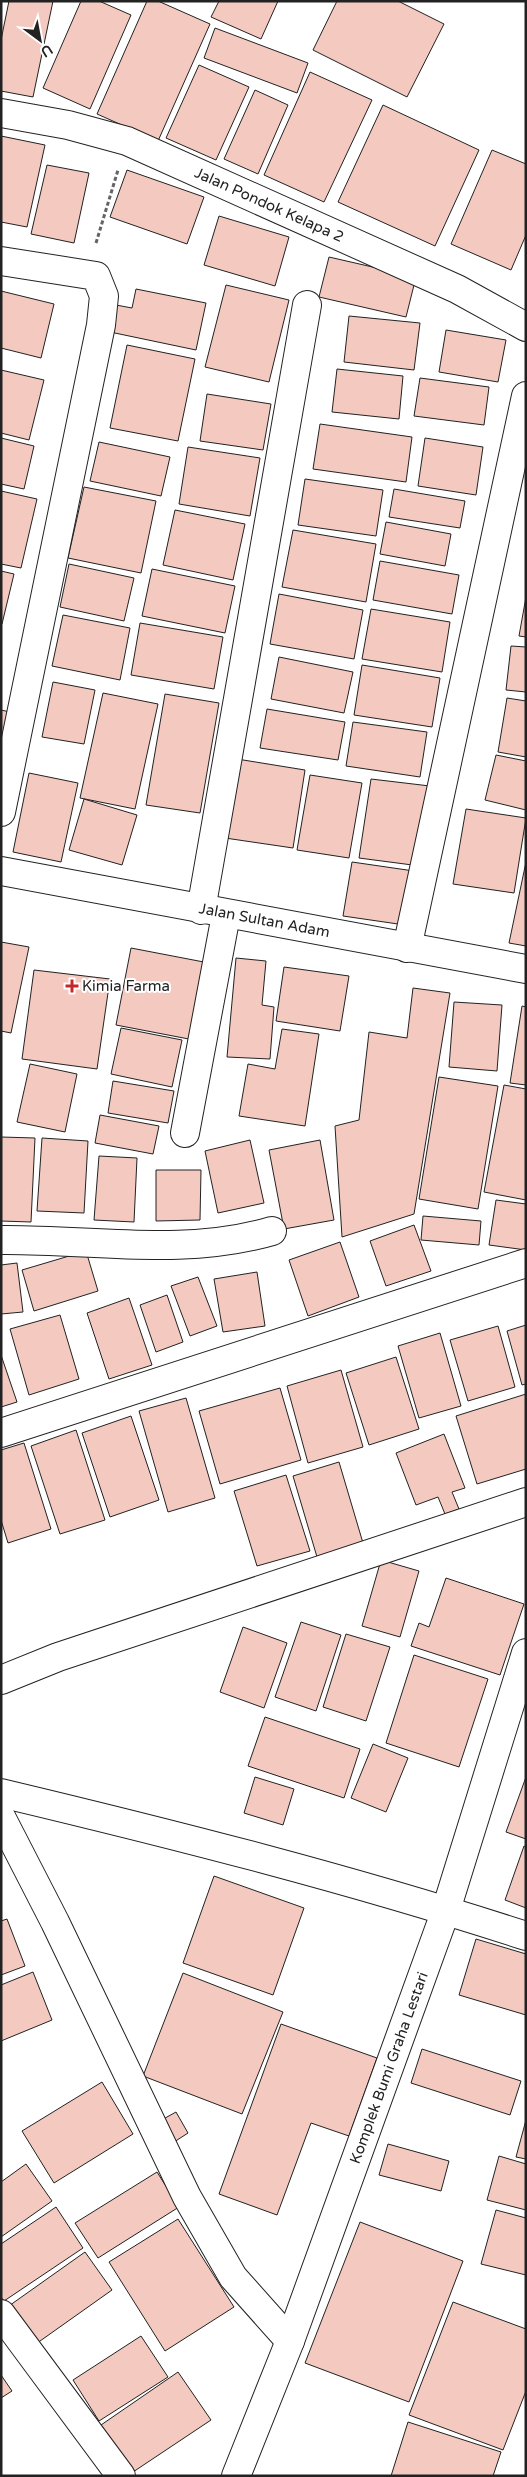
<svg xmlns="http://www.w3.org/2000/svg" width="527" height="2477" font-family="'Varela Round',sans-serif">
<rect width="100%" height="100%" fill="#fff"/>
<!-- building -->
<g fill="#f3c9c0" stroke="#222">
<path d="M9,1H53L33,97L1,91V40Z"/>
<path d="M81,1H99L131,15L90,109L43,88Z"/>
<path d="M147,1H158L210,24L158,141L97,114Z"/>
<path d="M219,1H278L261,39L211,17Z"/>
<path d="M337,1H398L444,24L407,97L313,50Z"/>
<path d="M215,28L308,63L297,93L204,58Z"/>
<path d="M199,65L249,87L216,160L166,138Z"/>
<path d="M310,72L372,100L324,202L264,175Z"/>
<path d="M255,90L288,105L258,174L224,159Z"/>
<path d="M383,105L479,150L435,246L338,202Z"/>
<path d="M1,136L45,145L27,227L1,222Z"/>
<path d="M492,150L526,164V235L511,270L451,244Z"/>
<path d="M47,165L89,173L74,243L31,234Z"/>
<path d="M127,170L204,197L187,244L110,217Z"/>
<path d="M219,216L289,237L275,286L204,265Z"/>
<path d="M329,257L416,277L406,317L319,297Z"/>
<path d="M226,285L289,300L269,382L205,367Z"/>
<path d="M136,289L206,303L196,350L110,332L116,305L132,308Z"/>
<path d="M1,291L54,304L41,358L1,348Z"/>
<path d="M349,316L420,323L414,370L344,362Z"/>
<path d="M446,330L506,340L498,382L439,372Z"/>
<path d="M127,345L195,359L178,441L110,428Z"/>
<path d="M337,369L403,376L399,419L332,412Z"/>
<path d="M1,370L44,380L29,440L1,433Z"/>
<path d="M420,378L489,387L484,425L414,416Z"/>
<path d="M207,394L271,404L263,450L200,441Z"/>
<path d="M320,424L412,437L406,482L313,469Z"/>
<path d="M1,438L34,446L24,489L1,484Z"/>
<path d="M425,438L483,447L476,495L418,486Z"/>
<path d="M99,442L170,457L161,496L90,481Z"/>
<path d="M188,447L260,458L250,516L179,504Z"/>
<path d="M305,479L383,490L376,536L298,525Z"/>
<path d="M84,487L156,501L141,573L68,558Z"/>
<path d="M394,489L465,501L460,528L389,517Z"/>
<path d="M1,491L37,499L21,568L1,564Z"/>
<path d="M175,510L245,524L233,580L163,565Z"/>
<path d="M386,522L451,534L445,566L380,554Z"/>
<path d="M293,530L376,544L366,602L282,587Z"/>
<path d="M380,561L459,575L452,614L373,600Z"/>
<path d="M69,564L134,578L124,621L60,607Z"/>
<path d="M152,569L235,586L225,633L142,616Z"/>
<path d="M1,571L14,574L2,624H1Z"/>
<path d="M279,594L363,610L354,659L270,644Z"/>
<path d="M526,597V637L519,636Z"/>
<path d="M371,609L450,622L442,672L362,659Z"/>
<path d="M63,615L130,628L120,680L52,666Z"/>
<path d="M140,623L223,637L214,689L131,675Z"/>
<path d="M511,646L526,647V692L506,690Z"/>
<path d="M279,657L353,672L344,713L271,699Z"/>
<path d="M362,665L440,678L432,727L354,715Z"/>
<path d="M53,682L95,690L84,744L42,737Z"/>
<path d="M103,693L158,704L135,809L80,798Z"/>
<path d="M165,694L219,703L200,813L146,805Z"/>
<path d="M507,698L526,701V757L498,752Z"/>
<path d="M267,709L345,722L338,760L260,748Z"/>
<path d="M1,710L10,712L1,744Z"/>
<path d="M353,722L427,732L420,777L346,766Z"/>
<path d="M496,755L526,761V810L485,800Z"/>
<path d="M237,759L305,770L293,848L225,838Z"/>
<path d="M29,773L78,783L61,862L13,852Z"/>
<path d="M310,775L362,783L349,858L297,850Z"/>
<path d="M371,779L430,786L420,866L359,858Z"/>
<path d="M84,799L137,815L122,865L69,850Z"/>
<path d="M466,809L526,818L514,893L453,884Z"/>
<path d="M352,862L414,871L405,925L343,916Z"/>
<path d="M526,862V946L509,943Z"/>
<path d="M1,942L29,947L11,1033L1,1031Z"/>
<path d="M131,948L209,963L194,1040L116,1025Z"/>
<path d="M236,958L266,961L262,1005L274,1007L270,1059L227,1057Z"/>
<path d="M284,967L349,976L340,1031L276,1021Z"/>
<path d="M34,970L110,979L97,1069L22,1059Z"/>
<path d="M413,988L450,993L414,1214L342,1237L335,1126L359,1120L369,1032L407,1038Z"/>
<path d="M454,1002L502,1005L497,1071L449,1067Z"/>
<path d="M522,1006L526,1007V1085L510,1083Z"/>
<path d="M121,1028L182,1040L172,1087L111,1074Z"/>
<path d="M282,1029L319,1034L305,1126L239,1116L248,1064L275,1069Z"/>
<path d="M30,1064L77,1074L65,1132L17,1122Z"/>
<path d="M439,1077L498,1086L478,1209L419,1199Z"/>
<path d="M113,1081L174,1091L168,1123L108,1113Z"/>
<path d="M504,1085L526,1089V1200L484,1192Z"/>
<path d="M100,1115L159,1126L153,1154L95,1143Z"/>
<path d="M1,1137L35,1138L31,1222L1,1221Z"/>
<path d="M42,1138L88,1141L84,1213L37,1211Z"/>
<path d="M250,1140L264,1203L218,1213L205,1151Z"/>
<path d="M320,1140L334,1220L284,1229L269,1150Z"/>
<path d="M99,1156L137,1158L134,1222L94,1220Z"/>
<path d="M156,1170H201L200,1220L156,1221Z"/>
<path d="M496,1200L526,1204V1250L489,1245Z"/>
<path d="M423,1216L481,1221L479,1245L421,1240Z"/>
<path d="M414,1225L431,1271L386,1286L370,1241Z"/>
<path d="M340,1242L359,1297L308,1316L289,1260Z"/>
<path d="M86,1251L98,1291L34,1311L22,1270Z"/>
<path d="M17,1263L23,1312L1,1314V1265Z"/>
<path d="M257,1272L265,1326L223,1332L214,1279Z"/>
<path d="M198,1277L217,1326L190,1336L171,1286Z"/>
<path d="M167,1295L183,1342L156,1352L140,1305Z"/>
<path d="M129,1298L152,1365L109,1379L87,1313Z"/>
<path d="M60,1315L79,1379L29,1395L10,1329Z"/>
<path d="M526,1325V1384L522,1385L507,1331Z"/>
<path d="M498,1326L515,1387L468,1401L450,1340Z"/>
<path d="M440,1333L461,1406L419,1418L398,1346Z"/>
<path d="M1,1355L17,1402L1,1407Z"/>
<path d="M396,1357L419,1429L369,1445L346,1373Z"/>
<path d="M341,1370L363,1447L308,1463L287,1386Z"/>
<path d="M280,1388L301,1460L220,1484L199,1411Z"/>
<path d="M526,1394V1469L477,1484L456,1416Z"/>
<path d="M186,1398L215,1498L168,1512L139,1411Z"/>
<path d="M131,1416L159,1500L110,1517L82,1433Z"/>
<path d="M76,1430L105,1520L60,1534L31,1446Z"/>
<path d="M444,1434L465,1488L452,1492L459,1509L445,1514L438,1497L416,1505L396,1453Z"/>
<path d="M24,1443L51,1529L8,1543L1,1520V1450Z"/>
<path d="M339,1462L363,1543L317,1557L293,1476Z"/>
<path d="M286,1475L310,1551L257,1566L234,1491Z"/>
<path d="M381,1560L419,1571L400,1637L362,1626Z"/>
<path d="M446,1578L524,1604L500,1675L411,1646L419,1623L429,1627Z"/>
<path d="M301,1622L341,1635L316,1711L275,1697Z"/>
<path d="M243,1627L287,1643L264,1708L220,1692Z"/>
<path d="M346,1634L390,1647L366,1721L323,1707Z"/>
<path d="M414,1655L488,1679L459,1767L386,1743Z"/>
<path d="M265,1717L360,1749L344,1798L248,1766Z"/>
<path d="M373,1744L408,1758L386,1812L351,1798Z"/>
<path d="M255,1777L294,1789L283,1825L244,1813Z"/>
<path d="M526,1777V1839L506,1832Z"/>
<path d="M524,1846L526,1847V1908L505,1900Z"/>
<path d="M214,1876L304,1908L273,1995L183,1963Z"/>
<path d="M7,1919L25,1966L1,1975V1921Z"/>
<path d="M476,1939L526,1954V2015L459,1995Z"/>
<path d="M33,1972L52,2020L1,2041V1985Z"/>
<path d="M183,1973L283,2012L242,2114L143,2076Z"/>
<path d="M281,2024L377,2058L349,2136L311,2123L277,2215L219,2194Z"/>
<path d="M422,2049L521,2081L510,2115L411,2083Z"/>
<path d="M102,2082L133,2134L54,2183L22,2131Z"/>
<path d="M176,2112L188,2133L171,2144L158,2122Z"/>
<path d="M526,2120V2159L516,2157Z"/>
<path d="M388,2144L449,2161L441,2191L379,2175Z"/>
<path d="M499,2156L526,2164V2210L487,2200Z"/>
<path d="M26,2164L52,2201L1,2237V2182Z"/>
<path d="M157,2172L179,2207L98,2258L75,2223Z"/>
<path d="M56,2207L83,2248L4,2301L1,2297V2244Z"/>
<path d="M496,2210L526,2218V2275L481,2264Z"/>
<path d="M178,2219L234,2307L165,2351L109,2262Z"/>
<path d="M360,2222L463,2261L409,2402L305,2363Z"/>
<path d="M85,2252L112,2290L33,2346L6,2308Z"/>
<path d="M453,2302L526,2329V2391L503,2450L409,2415Z"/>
<path d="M141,2336L168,2377L99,2421L73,2380Z"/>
<path d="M178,2372L211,2420L133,2472L101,2425Z"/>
<path d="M1,2375L12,2391L1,2398Z"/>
<path d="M408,2422L501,2452L493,2476H391Z"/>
</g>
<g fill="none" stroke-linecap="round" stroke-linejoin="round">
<!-- minor casing -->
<g stroke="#222" stroke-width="30">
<g id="minor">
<path id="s1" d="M1,113L68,125L127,141L457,289L526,327"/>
<path d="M1,261L96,276L104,296L101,325L1,812"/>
<path d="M201,910L307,305"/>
<path d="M407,948L526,396"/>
<path d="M185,1133L226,915"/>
<path d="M1,1240C92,1239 183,1257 272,1231"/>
<path d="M1,1433L526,1263"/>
<path d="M1,1680L58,1657L526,1502"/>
<path d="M1,1793C177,1835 354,1880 526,1936"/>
<path d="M1,1817L55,1922L187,2197L233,2277L290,2341"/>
</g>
</g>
<!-- tertiary casing -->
<g stroke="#222" stroke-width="30">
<g id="tertiary">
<path d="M1,2314L121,2476"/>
<path id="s2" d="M236,2476L290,2341L446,1910L526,1653"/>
</g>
</g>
<!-- primary casing -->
<g stroke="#222" stroke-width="30">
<g id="primary">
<path id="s3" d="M1,871L526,969"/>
</g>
</g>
<!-- path -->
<path stroke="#646464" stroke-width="3" stroke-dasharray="4 2.5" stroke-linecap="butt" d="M96,243L118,170"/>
<!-- minor -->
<use href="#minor" stroke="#fff" stroke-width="28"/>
<!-- tertiary -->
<use href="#tertiary" stroke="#fff" stroke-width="28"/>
<!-- primary -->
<use href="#primary" stroke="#fff" stroke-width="28"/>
</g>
<!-- markers -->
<path fill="#c62828" stroke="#fff" stroke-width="2" d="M69.5 978.5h5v5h5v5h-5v5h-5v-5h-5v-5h5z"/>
<g text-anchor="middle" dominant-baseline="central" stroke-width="4" stroke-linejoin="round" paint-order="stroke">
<!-- street labels -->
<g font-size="15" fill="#222" stroke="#fff">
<text stroke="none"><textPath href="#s1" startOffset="285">Jalan Pondok Kelapa 2</textPath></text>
<text stroke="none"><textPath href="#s3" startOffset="268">Jalan Sultan Adam</textPath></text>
<text stroke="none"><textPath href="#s2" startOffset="436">Komplek Bumi Graha Lestari</textPath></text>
</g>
<!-- poi labels -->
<g font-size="15" fill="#222" stroke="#fff" text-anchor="start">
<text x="82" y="986">Kimia Farma</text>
</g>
</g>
<!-- border -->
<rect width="527" height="2477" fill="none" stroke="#222222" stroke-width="5"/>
<!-- north arrow -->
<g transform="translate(40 40) rotate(148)" stroke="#ffffff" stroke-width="4" paint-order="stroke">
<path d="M0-4L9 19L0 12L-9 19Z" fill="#222222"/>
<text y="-8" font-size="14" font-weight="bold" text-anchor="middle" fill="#222222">U</text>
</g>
</svg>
